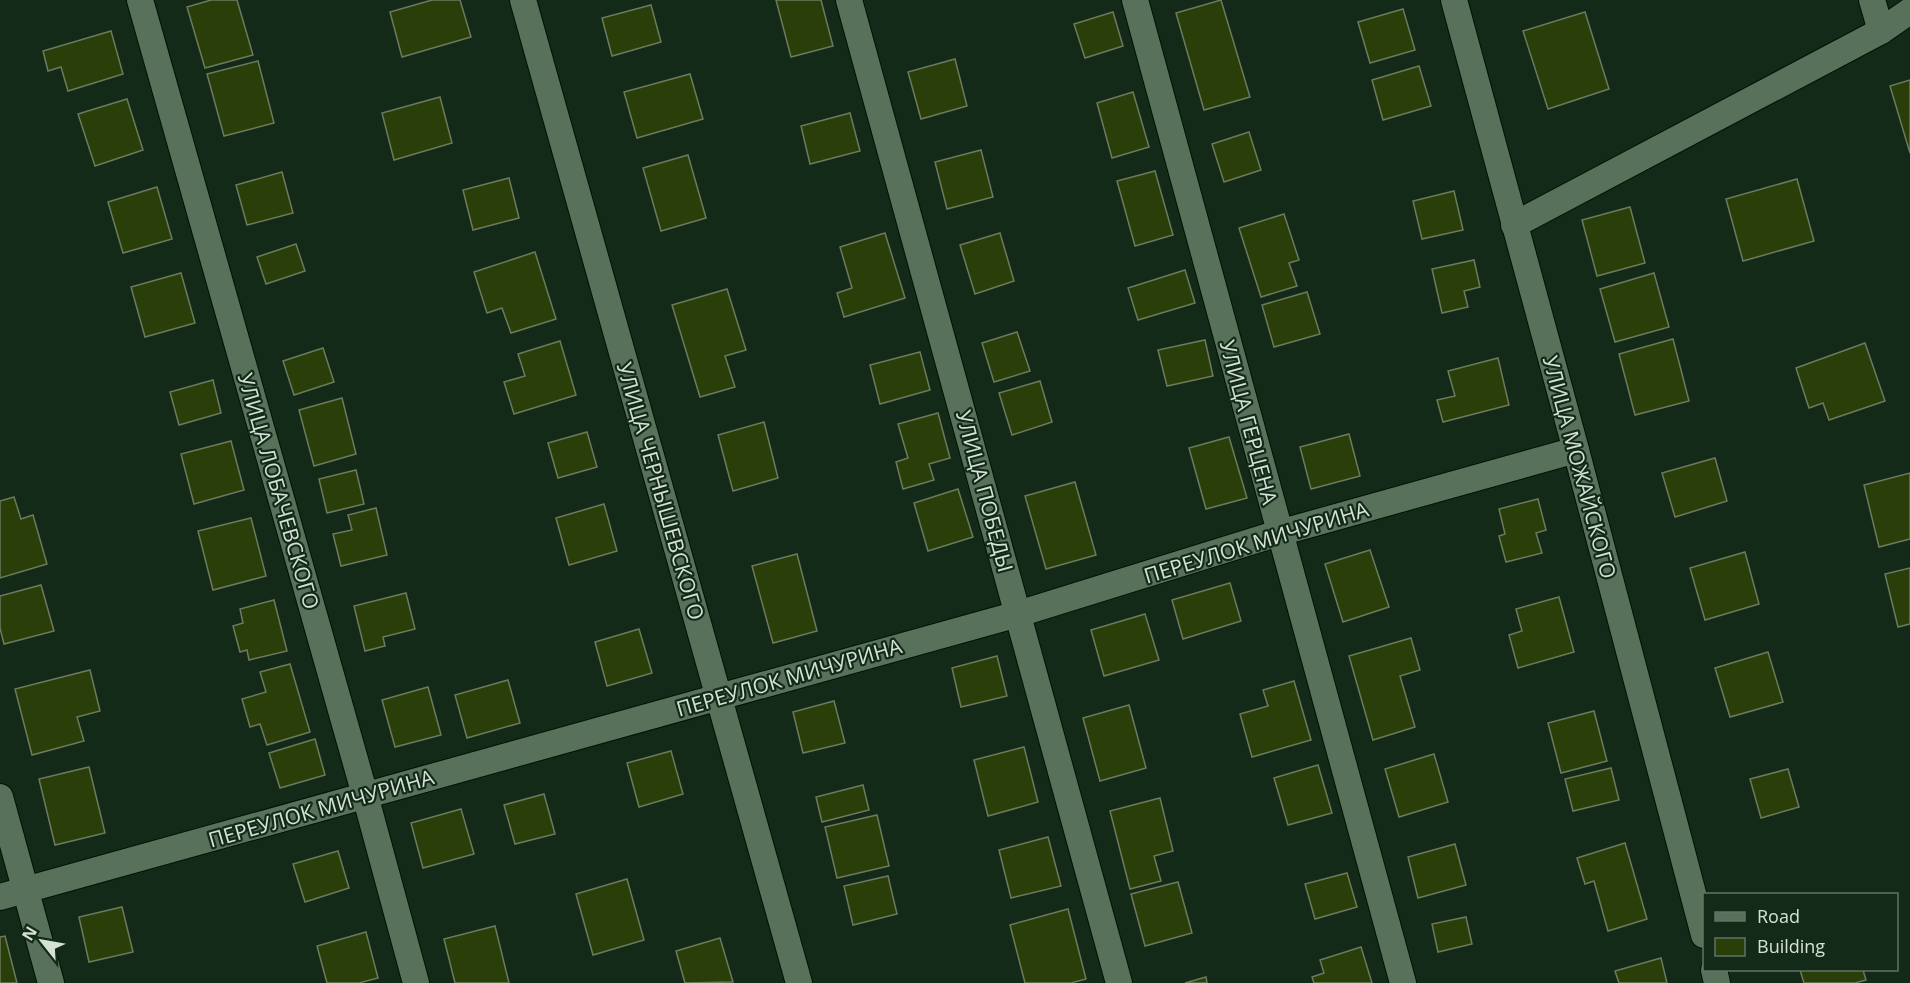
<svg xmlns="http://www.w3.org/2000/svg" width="1910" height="983" font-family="'Open Sans',sans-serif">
<rect width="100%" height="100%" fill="#132a18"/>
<!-- building -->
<g fill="#2a3e09" stroke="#6d7a5e" stroke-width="1.5">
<path d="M211,0H237L253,55L205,68L187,7Z"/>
<path d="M432,0H460L471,37L402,57L390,12Z"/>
<path d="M776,0H821L833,46L791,57Z"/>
<path d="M1221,0L1250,97L1204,110L1176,13Z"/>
<path d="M651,5L661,42L612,56L602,18Z"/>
<path d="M1403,9L1415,50L1370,63L1358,22Z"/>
<path d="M1113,12L1123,46L1085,58L1074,24Z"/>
<path d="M1585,12L1609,89L1548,109L1523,31Z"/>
<path d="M111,31L123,74L68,91L61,67L48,71L43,51Z"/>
<path d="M955,59L967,106L921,119L908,72Z"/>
<path d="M258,61L274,123L224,136L207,74Z"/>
<path d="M1419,66L1431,106L1383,120L1372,80Z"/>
<path d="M690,74L703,119L637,138L624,92Z"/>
<path d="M1910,80V153L1890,86Z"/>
<path d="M1133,92L1149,147L1112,158L1097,103Z"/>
<path d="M440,97L452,143L394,160L382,113Z"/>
<path d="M127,99L143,150L95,166L78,114Z"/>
<path d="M850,113L860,151L810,164L801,126Z"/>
<path d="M1249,132L1261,170L1224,182L1212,144Z"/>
<path d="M981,150L993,197L947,209L935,162Z"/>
<path d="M688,155L706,218L661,231L643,168Z"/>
<path d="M1155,171L1173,235L1135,246L1117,181Z"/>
<path d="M282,172L293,213L247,225L236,185Z"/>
<path d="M509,178L519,218L473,230L463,190Z"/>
<path d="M1797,179L1814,241L1743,261L1726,199Z"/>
<path d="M157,187L172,239L123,253L108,202Z"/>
<path d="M1454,191L1463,230L1422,239L1413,201Z"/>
<path d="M1630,207L1645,263L1597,276L1582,220Z"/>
<path d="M1284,214L1299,260L1289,263L1297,286L1261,297L1239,228Z"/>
<path d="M885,233L905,298L844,317L837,293L852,288L840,247Z"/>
<path d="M1000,233L1014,281L975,294L960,245Z"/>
<path d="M296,244L305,271L266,284L257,257Z"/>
<path d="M535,252L556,319L511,333L502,308L487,313L474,272Z"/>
<path d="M1474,260L1480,287L1464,291L1468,307L1442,313L1432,269Z"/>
<path d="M1185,270L1195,303L1138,320L1128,288Z"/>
<path d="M181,273L195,323L145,337L131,287Z"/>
<path d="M1654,273L1669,327L1615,342L1600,289Z"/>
<path d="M727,289L746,350L725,356L735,387L700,397L672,305Z"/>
<path d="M1307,292L1320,334L1274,347L1262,305Z"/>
<path d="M1017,332L1030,371L994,382L982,343Z"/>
<path d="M1673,339L1689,401L1635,415L1619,354Z"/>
<path d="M1205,340L1213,376L1167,386L1158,350Z"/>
<path d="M560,341L576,395L514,414L504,382L525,376L518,354Z"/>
<path d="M1865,343L1885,401L1829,420L1823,403L1809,408L1796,368Z"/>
<path d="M323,348L334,382L294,395L283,361Z"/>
<path d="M920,352L930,390L880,404L870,365Z"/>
<path d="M1498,358L1509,405L1443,422L1437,400L1455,396L1448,371Z"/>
<path d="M213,380L221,413L179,425L170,392Z"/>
<path d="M1040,381L1052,422L1012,435L999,393Z"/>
<path d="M342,398L356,454L314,466L299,410Z"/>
<path d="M938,413L950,458L929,464L934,480L903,489L896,462L908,458L898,424Z"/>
<path d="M764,422L778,478L733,491L718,435Z"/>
<path d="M587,432L597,467L558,478L548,443Z"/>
<path d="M1349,434L1360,476L1311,489L1300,447Z"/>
<path d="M1229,437L1247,498L1206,509L1189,448Z"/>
<path d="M231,441L244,490L194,504L181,454Z"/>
<path d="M1715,458L1727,501L1675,517L1662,473Z"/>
<path d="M356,470L364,504L327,513L319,479Z"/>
<path d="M1910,473V539L1879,547L1864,485Z"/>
<path d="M1075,482L1096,555L1046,569L1025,496Z"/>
<path d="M958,489L973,537L928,551L914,503Z"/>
<path d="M14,497L21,519L33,515L47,564L0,578V501Z"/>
<path d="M1538,499L1546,530L1536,533L1542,553L1506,562L1499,536L1505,534L1499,509Z"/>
<path d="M604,504L617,551L569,565L556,518Z"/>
<path d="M376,508L387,555L341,566L333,534L352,530L348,515Z"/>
<path d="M251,518L266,576L213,590L198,531Z"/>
<path d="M1370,550L1389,607L1343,622L1325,564Z"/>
<path d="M1745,552L1759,604L1705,620L1690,568Z"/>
<path d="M797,554L817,631L773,643L752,566Z"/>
<path d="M1910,568V624L1898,627L1885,574Z"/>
<path d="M1230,583L1241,621L1183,639L1172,600Z"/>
<path d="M41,585L54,631L4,644L0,628V596Z"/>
<path d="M406,593L415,629L383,637L385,646L365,651L354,606Z"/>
<path d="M1559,597L1574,652L1518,668L1509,635L1522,631L1516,609Z"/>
<path d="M274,600L287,651L249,660L247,650L240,652L233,626L243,623L240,609Z"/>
<path d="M1145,614L1159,660L1104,676L1091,630Z"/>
<path d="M639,629L652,673L607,686L595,642Z"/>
<path d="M1411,638L1420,670L1400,676L1415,727L1373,740L1349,656Z"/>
<path d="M1768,652L1783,702L1730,717L1715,668Z"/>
<path d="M997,656L1007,696L961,707L952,668Z"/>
<path d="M290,664L310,732L267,745L260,724L250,727L242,699L266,692L260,672Z"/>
<path d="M90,670L100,711L77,717L84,741L32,755L15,689Z"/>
<path d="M508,680L520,723L467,738L455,695Z"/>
<path d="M1294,681L1311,740L1252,757L1240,714L1268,706L1263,690Z"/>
<path d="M428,687L441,735L395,747L382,700Z"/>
<path d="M834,701L845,743L803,753L793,712Z"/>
<path d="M1129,705L1146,768L1100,781L1083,718Z"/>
<path d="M1594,711L1607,761L1561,773L1548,723Z"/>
<path d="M315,739L325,775L280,788L269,753Z"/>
<path d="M1024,747L1038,802L988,816L974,760Z"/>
<path d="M671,751L683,794L639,807L627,763Z"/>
<path d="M1434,754L1448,802L1399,817L1385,769Z"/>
<path d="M1318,765L1332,813L1288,825L1274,778Z"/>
<path d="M89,767L105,833L55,845L39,779Z"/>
<path d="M1611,768L1619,800L1573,811L1565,779Z"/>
<path d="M1788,769L1799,807L1761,818L1750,779Z"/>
<path d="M863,785L869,810L822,822L816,797Z"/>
<path d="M544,794L555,834L515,844L504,805Z"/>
<path d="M1160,798L1173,851L1154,856L1161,881L1130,889L1110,811Z"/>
<path d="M461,809L474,854L423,868L411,823Z"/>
<path d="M877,815L889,866L837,878L825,827Z"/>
<path d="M1048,837L1061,886L1011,898L999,850Z"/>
<path d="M1625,843L1647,919L1608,931L1594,881L1585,884L1577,858Z"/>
<path d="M1455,844L1466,885L1418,898L1408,857Z"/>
<path d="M338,851L349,888L305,902L293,864Z"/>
<path d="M1347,873L1357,907L1315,919L1305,884Z"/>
<path d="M888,876L897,914L853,925L844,886Z"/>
<path d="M627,879L644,940L593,955L576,894Z"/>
<path d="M1178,882L1192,933L1145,946L1131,894Z"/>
<path d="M122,907L133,952L89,962L79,917Z"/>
<path d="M1068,909L1086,979L1071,983H1025L1010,925Z"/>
<path d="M1466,917L1472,944L1438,952L1432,924Z"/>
<path d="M495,926L509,983H455L444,939Z"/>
<path d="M366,932L378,978L359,983H327L317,946Z"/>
<path d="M5,936L17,983H0V937Z"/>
<path d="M720,938L733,982L685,983L676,951Z"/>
<path d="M1361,947L1372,983H1314L1312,977L1324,973L1320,960Z"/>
<path d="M1661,958L1667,983H1619L1615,971Z"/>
<path d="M1800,970H1863L1866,980L1855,983H1804Z"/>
<path d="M1206,977L1207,983H1185Z"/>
</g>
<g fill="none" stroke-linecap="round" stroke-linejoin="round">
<!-- minor casing -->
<g stroke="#001204" stroke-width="28">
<g id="minor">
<path d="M140,0L365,795L416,983"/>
<path d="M523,0L799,983"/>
<path d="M849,0L1119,983"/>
<path d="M1135,0L1403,983"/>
<path d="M1454,0L1576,450L1704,935"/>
<path d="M1872,0L1881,31"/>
<path d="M1514,225L1881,31L1910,11"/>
<path d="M0,797L51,983"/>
<path d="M0,897L1018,614L1279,533L1576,450"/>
<path d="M1714,970L1717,983"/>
</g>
</g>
<!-- minor -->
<use href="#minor" stroke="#58715b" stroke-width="26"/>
</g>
<g text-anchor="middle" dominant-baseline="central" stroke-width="4.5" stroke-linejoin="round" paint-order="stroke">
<!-- street labels -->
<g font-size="21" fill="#d4e2d6" stroke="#132a18">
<text transform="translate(1249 422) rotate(75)">УЛИЦА ГЕРЦЕНА</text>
<text transform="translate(1580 467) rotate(75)">УЛИЦА МОЖАЙСКОГО</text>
<text transform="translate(279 491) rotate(74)">УЛИЦА ЛОБАЧЕВСКОГО</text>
<text transform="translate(661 491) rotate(74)">УЛИЦА ЧЕРНЫШЕВСКОГО</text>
<text transform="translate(985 491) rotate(75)">УЛИЦА ПОБЕДЫ</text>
<text transform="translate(1256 542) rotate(-17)">ПЕРЕУЛОК МИЧУРИНА</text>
<text transform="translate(789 677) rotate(-16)">ПЕРЕУЛОК МИЧУРИНА</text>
<text transform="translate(321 808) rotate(-16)">ПЕРЕУЛОК МИЧУРИНА</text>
</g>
</g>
<!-- legend -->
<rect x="1703" y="893" width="195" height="78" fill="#132a18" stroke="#607464" stroke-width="1.5"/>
<rect x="1715" y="912" width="30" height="9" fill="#58715b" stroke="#607464" stroke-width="1.5"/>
<text x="1757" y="923" font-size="18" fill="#d4e2d6">Road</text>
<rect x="1715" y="938" width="30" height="18" fill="#2a3e09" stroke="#607464" stroke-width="1.5"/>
<text x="1757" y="953" font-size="18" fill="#d4e2d6">Building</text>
<!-- north arrow -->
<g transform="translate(42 941) rotate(301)" stroke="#132a18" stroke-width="4.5" paint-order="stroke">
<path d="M0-4.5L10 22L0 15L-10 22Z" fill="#d4e2d6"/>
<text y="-9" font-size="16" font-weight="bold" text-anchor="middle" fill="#d4e2d6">N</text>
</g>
</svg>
